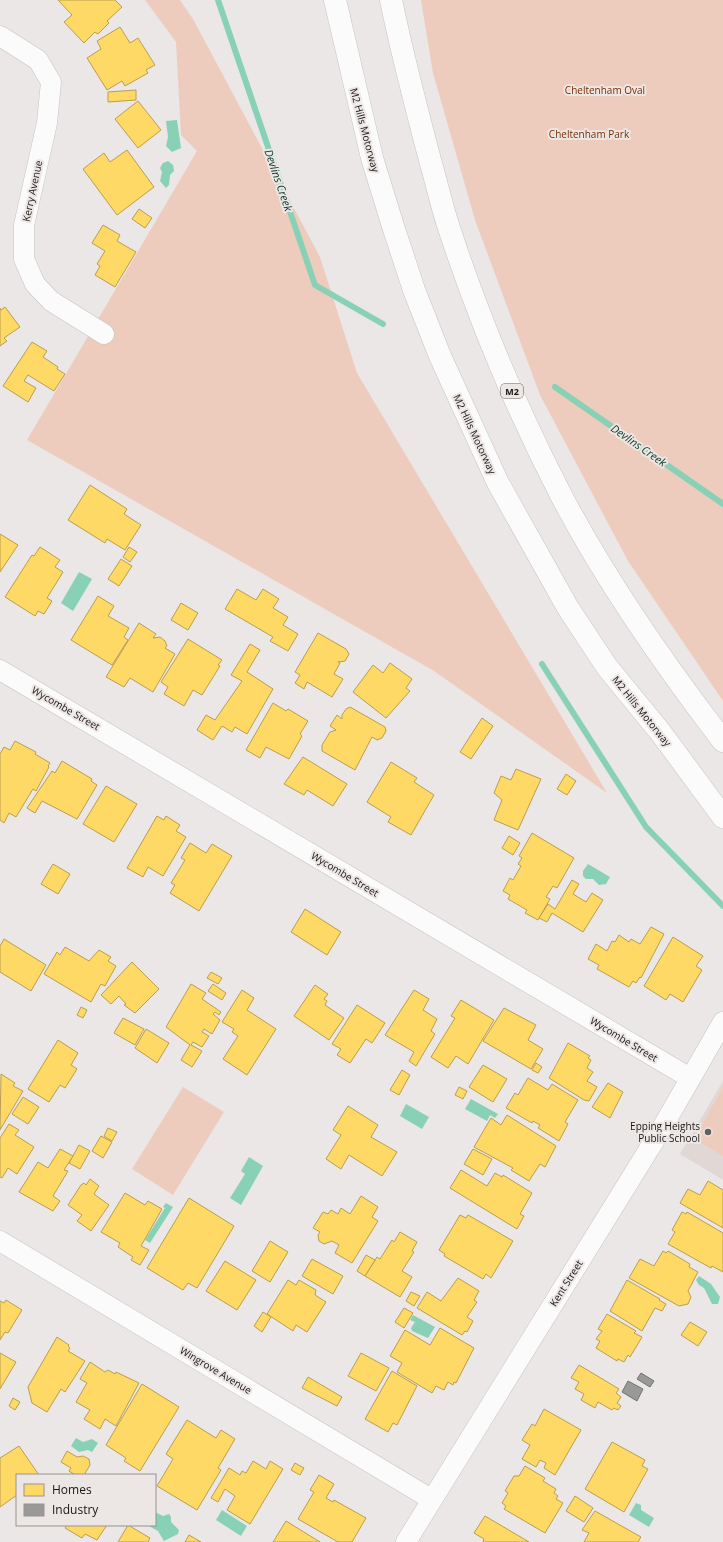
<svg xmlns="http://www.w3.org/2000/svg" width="723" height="1542" font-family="'Open Sans',sans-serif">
<rect width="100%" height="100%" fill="#eae7e6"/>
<!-- built -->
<path fill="#e1d8d5" d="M723,1081V1180L680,1154Z"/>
<!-- green -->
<g fill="#eeccbd">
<path d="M145,0H180L193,19L320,257L357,373L607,793L434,671L27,440L197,151L181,135L176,42Z"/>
<path d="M421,0H723V701L628,561L540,395L475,220L433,73Z"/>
<path d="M183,1087L224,1112L173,1195L132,1169Z"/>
<path d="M723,1087V1156L694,1139Z"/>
</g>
<!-- water -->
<g fill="#88d1b7">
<path d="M177,120L181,148L172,152L166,146L168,137L166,121Z"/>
<path d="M168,161L173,165L174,171L170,175L169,185L166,188L160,181L162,172L160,168L163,163Z"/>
<path d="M79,572L92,579L73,611L61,603Z"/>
<path d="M588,864L610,877L606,884L599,885L593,879H586L583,876V871Z"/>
<path d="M471,1099L498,1114L495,1118L490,1115L487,1121L465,1109Z"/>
<path d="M406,1104L429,1117L422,1129L400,1116Z"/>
<path d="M249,1157L263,1166L241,1205L230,1198L245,1174L241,1171Z"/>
<path d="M166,1203L173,1207L150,1243L145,1240L165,1208L163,1207Z"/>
<path d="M699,1276L711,1284L720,1297L718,1304H712L704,1288L699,1285L696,1280Z"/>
<path d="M413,1315L435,1327L428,1338L412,1331L411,1328L415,1322L410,1320Z"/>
<path d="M76,1438L83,1442L92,1439L98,1443L92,1452L88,1450L79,1452L71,1446Z"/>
<path d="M636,1503L641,1505V1510L654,1518L649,1527L629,1515Z"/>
<path d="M222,1510L247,1526L241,1536L216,1520Z"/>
<path d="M155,1512L163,1516L169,1514L171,1517V1522L179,1530L178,1534L164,1541L158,1531L147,1525H155Z"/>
</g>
<!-- homes -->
<g fill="#ffd966" stroke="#ba9e4e">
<path d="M58,0H115L122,7L107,21L109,23L98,34L95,32L84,43L64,22L72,15Z"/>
<path d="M120,27L130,43L138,38L155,65L146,70L148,73L125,86L122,81L107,90L87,58L101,49L97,41Z"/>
<path d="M136,90V100L108,102V92Z"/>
<path d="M138,101L161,130L138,148L115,119Z"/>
<path d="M127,150L154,187L117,215L83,169L104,153L110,162Z"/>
<path d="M139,209L152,218L145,228L132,219Z"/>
<path d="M103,225L120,235L117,241L136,252L115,287L95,275L100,266L97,264L105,251L92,243Z"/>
<path d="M5,307L20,327L4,338L7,341L0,346V308L1,310Z"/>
<path d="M32,342L47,351L43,357L58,367L57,369L65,374L54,391L28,375L24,381L36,388L28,402L3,386Z"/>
<path d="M90,485L127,509L124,514L141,525L125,550L107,539L105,543L68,520Z"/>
<path d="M0,534L18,545L0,572Z"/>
<path d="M40,547L60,560L55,567L63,572L47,598L52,601L44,614L38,611L35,616L5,597L32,555L34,556Z"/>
<path d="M129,547L137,552L130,562L123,557Z"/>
<path d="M121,559L132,566L119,586L108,579Z"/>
<path d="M237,589L256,600L263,589L279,599L273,608L288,617L283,625L298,634L288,651L270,641L273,637L225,609Z"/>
<path d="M98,596L114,606L108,616L129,628L124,637L128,640L112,665L71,640Z"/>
<path d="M181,603L198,613L188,630L171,620Z"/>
<path d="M139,623L156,634L153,638L160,637L165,641L167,646L165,648L175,654L153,692L130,678L124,687L106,677Z"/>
<path d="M318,633L346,649L349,654L345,661L338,662L340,663L334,674L343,679L332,697L307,682L304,689L295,683L300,675L295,672Z"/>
<path d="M188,639L222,660L218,665L220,666L202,695L193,690L184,706L164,694L168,687L161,682Z"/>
<path d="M250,644L260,650L247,672L273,689L247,734L235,727L232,732L222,726L213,740L197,730L206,715L215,720L242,681L231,675Z"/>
<path d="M390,663L412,679L406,688L410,691L386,718L353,692L373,665L383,673Z"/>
<path d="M273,703L286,711L288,709L308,721L300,734L302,736L289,759L266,747L260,758L246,750Z"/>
<path d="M350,707L385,727L386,731L382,738L377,740L372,737L355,770L322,751V745L330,732L336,730L330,726L337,715L342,719V715L346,709Z"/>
<path d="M482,718L493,726L471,759L460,752Z"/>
<path d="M15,741L36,752L35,754L50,763L48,766L49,767L36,791L33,789L16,817L9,813L4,823L0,820V754L4,747L10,750Z"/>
<path d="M303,757L347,784L333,806L307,790L304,795L284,784Z"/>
<path d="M62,761L92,779L91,781L97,785L77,819L42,801L35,813L27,808L52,771L55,773Z"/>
<path d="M391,762L417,778L414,782L434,795L411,835L388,822L391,817L367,802Z"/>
<path d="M516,769L541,779L518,830L494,820L502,800L494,793L501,776L511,780Z"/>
<path d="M566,774L576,781L567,795L557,789Z"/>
<path d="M106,786L137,804L114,842L83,824Z"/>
<path d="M157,816L164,820L166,816L180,825L176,831L186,837L163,876L148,867L143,877L127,868Z"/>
<path d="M532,833L574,858L557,888L553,886L546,897L550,899L538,920L525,913L527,910L508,899L510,895L503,891L510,878L513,880L521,866L518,864L522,858L519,856Z"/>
<path d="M509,836L520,843L513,855L502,848Z"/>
<path d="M190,843L206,853L212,844L232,856L199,911L170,893L175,885L171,883L185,860L181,858Z"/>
<path d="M53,864L70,874L58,894L41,884Z"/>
<path d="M572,880L579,884L573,894L586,902L592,893L603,900L583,932L552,913L547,922L539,918L548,904L555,909Z"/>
<path d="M305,909L341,932L327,955L291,932Z"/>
<path d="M651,927L664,934L641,978L640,977L636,983L633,981L629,987L597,969L599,965L588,959L596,944L607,951L612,941L615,942L619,935L629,942L631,939L640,944Z"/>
<path d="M673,937L703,956L696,966L702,970L683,1002L670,994L666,1000L644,986Z"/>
<path d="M4,939L46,965L31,991L0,972V946Z"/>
<path d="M65,947L89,961L99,950L111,957L108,961L116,966L105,986L101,984L91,1002L44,974L57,952L60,955Z"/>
<path d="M132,962L159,989L135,1013L124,1005L126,1004L119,996L111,1004L101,995Z"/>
<path d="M211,972L222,978L218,984L207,978Z"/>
<path d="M191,984L206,993L202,999L221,1012L219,1015L215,1012L213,1014L220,1020L212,1034L204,1029L202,1032L209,1036L202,1047L193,1042L191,1045L202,1051L192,1067L181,1060L190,1045L166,1027Z"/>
<path d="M213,984L226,993L222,1000L208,991Z"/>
<path d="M315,985L328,994L324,999L327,1001L325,1005L344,1018L329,1040L294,1016Z"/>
<path d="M242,990L254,998L247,1010L276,1029L247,1075L223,1059L238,1036L232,1032L234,1029L222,1022Z"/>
<path d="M414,990L429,999L423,1010L437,1019L431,1031L435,1034L416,1066L409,1061L414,1052L385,1035Z"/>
<path d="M461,1000L494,1020L468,1064L456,1056L448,1068L431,1057L455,1018L451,1016Z"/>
<path d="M357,1005L385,1023L372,1043L366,1039L350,1063L337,1055L341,1049L332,1044Z"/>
<path d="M81,1007L87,1010L83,1018L77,1015Z"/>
<path d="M504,1008L536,1025L528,1040L543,1049L531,1069L483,1041Z"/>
<path d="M123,1018L144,1029L135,1045L114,1033Z"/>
<path d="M146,1029L169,1043L157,1063L135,1048Z"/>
<path d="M58,1040L78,1053L71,1065L77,1069L65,1088L60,1085L49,1102L28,1089Z"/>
<path d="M568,1043L590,1056L588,1058L591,1060L587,1068L593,1072L587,1081L597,1087L589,1101L584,1100L549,1078Z"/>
<path d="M536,1063L542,1067L538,1073L532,1070Z"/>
<path d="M483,1065L507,1079L493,1102L469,1087Z"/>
<path d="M402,1070L410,1075L399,1095L390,1090Z"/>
<path d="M1,1074L15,1083L13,1086L23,1091L0,1130Z"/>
<path d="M528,1078L548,1090L552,1084L578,1100L565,1122L568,1124L559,1141L538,1128L540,1125L533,1121L532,1123L506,1108L515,1093L518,1095Z"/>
<path d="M608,1083L623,1092L610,1118L592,1107Z"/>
<path d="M459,1087L467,1091L463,1099L455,1095Z"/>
<path d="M23,1097L39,1107L28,1124L12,1114Z"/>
<path d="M348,1106L378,1125L371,1137L397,1152L382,1176L349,1155L341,1169L326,1159L341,1135L333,1130Z"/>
<path d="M507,1115L556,1146L545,1167L540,1164L529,1181L511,1170L513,1168L474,1147L491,1118L501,1125Z"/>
<path d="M9,1124L19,1130L15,1135L34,1147L17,1174L8,1168L2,1178L0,1177V1138Z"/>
<path d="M108,1128L117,1132L112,1141L104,1136Z"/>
<path d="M101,1136L112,1142L103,1158L92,1151Z"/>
<path d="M79,1145L90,1151L80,1169L69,1163Z"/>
<path d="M60,1149L73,1156L64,1170L68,1171L53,1196L60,1201L53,1211L19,1192L38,1162L48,1168Z"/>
<path d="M473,1149L492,1159L483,1175L464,1164Z"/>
<path d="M461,1170L487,1186L495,1173L502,1177L503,1175L532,1193L520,1214L524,1216L517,1229L450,1188Z"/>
<path d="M90,1179L99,1186L94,1194L109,1205L91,1231L77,1221L82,1215L68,1205L81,1185L84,1183L86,1185Z"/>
<path d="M708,1181L723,1190V1228L680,1203L688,1189L700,1195Z"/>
<path d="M125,1193L145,1205L148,1201L162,1209L141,1246L149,1250L140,1265L131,1260L133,1257L118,1247L120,1243L101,1232Z"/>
<path d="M361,1196L378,1207L372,1217L378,1221L352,1263L335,1253L339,1245L332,1241L324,1244L319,1241L318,1235L320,1232L313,1228L323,1212L328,1214L331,1210L338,1214L341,1208L350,1214Z"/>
<path d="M189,1198L234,1226L197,1288L188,1283L183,1290L147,1268Z"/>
<path d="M682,1212L686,1214L687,1212L723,1233V1272L712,1266L711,1268L668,1244L675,1232L672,1230Z"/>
<path d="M460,1215L466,1218L468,1215L513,1241L491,1278L486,1274L483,1279L444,1256L445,1254L439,1250Z"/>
<path d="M400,1232L417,1242L412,1251L414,1252L402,1271L412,1277L400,1297L365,1276L377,1257L380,1259L392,1240L394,1242Z"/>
<path d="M270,1241L288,1252L270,1282L252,1271Z"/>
<path d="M663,1251L666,1253L668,1251L690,1264L689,1267L698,1272L688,1291L691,1297L688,1304L679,1306L629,1278L640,1259L654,1266Z"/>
<path d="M366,1255L375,1260L365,1276L357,1271Z"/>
<path d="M312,1259L343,1276L333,1294L302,1276Z"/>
<path d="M225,1261L256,1280L237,1310L206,1291Z"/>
<path d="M458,1278L479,1291L474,1300L477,1302L467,1317L473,1321L467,1332L465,1331L462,1335L417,1308L427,1292L441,1301Z"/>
<path d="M288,1280L296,1285L299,1280L316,1290L315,1295L326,1302L307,1332L296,1325L293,1331L267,1314Z"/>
<path d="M627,1280L660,1299L659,1300L666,1304L662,1311L655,1308L642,1331L610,1311Z"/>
<path d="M411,1292L420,1296L414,1306L406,1301Z"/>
<path d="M6,1300L22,1310L8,1333L5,1332L0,1340V1301L4,1303Z"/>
<path d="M404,1308L413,1313L404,1328L395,1322Z"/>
<path d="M263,1312L271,1317L262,1332L254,1326Z"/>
<path d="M607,1314L636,1331L634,1333L642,1337L630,1357L628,1355L624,1362L618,1359L617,1361L596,1348L600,1341L596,1339L602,1331L598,1329Z"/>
<path d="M690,1322L707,1332L698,1346L681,1335Z"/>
<path d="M440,1328L474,1348L456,1383L454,1382L453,1385L448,1382L444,1390L436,1386L432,1393L397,1372L402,1363L390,1356L405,1330L430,1345Z"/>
<path d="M57,1337L69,1345L68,1346L70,1348L68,1351L85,1361L65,1392L61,1389L47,1412L32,1403L28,1387Z"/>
<path d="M0,1353L16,1362L0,1389Z"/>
<path d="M361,1353L389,1368L376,1391L348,1376Z"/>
<path d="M90,1362L105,1372L108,1370L115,1374L116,1372L139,1383L116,1426L105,1419L100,1429L84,1419L90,1410L76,1402L87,1383L80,1379Z"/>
<path d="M579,1365L619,1389L616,1393L621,1397L617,1403L621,1406L618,1410L614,1408L612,1410L598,1402L595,1408L581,1400L584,1394L575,1389L579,1382L571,1378Z"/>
<path d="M392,1371L417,1386L397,1425L393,1423L388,1432L365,1419Z"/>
<path d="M308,1377L342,1397L337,1406L302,1388Z"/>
<path d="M142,1384L179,1407L140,1471L124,1461L126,1458L106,1445Z"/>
<path d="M13,1398L20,1402L15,1410L9,1406Z"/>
<path d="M544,1409L581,1430L555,1475L544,1468L546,1463L540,1460L536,1467L522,1459L530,1445L522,1440L532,1424L535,1426Z"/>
<path d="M187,1420L216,1438L221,1430L235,1439L218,1468L221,1470L197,1510L157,1486L173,1459L166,1454Z"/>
<path d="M612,1442L645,1460L642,1466L648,1469L624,1512L585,1489Z"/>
<path d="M19,1446L39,1475H17V1495L0,1507V1458Z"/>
<path d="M67,1451L77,1457L83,1456L89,1459L90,1465L84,1475H75L69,1471L71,1468L61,1462Z"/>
<path d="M253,1461L266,1469L270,1461L283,1469L250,1524L227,1510L235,1496L225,1489L218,1502L211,1498L229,1468L240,1475L242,1471L246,1473Z"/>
<path d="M295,1463L304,1468L300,1475L291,1470Z"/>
<path d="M525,1466L545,1478L543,1481L556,1489L554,1493L558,1496L556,1499L563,1503L545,1533L504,1509L506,1506L502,1503L508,1493L505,1491L514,1476H519Z"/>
<path d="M319,1475L334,1484L326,1498L333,1502L334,1500L366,1518L352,1542H338L298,1519L314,1492L310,1490Z"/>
<path d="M575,1496L593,1508L584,1522L566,1511Z"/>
<path d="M595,1511L641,1537L638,1542H584L589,1533L582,1530Z"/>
<path d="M485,1516L529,1542H483L484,1539L474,1533Z"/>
<path d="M286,1521L320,1542H273Z"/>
<path d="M67,1525H107L97,1540L85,1534L82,1538L65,1528Z"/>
<path d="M128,1525L150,1538L148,1542H118Z"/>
<path d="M189,1535L201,1542H185Z"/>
</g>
<!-- industry -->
<g fill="#999" stroke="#737272">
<path d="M641,1373L654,1381L650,1387L637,1379Z"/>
<path d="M628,1381L643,1389L637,1401L622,1392Z"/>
</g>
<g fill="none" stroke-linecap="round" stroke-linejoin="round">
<!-- stream -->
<g stroke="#88d1b7" stroke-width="6">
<path d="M218,0L315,285L383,324"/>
<path d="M555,387L723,504"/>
<path d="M542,664L646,827L723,906"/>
</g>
<!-- minor casing -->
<g stroke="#c6c3c3" stroke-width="21">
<g id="minor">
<path d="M0,36L38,60L51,82L47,123L24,225V259L35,284L51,301L104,334"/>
<path d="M0,670L690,1078"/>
<path d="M0,1241L431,1499"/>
<path d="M406,1542L659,1133L723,1022"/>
</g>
</g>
<!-- motorway casing -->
<g stroke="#c6c3c3" stroke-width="23">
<g id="motorway">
<path d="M335,0L372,158L393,226L414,290L440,356L498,483L568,608L607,667L661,733L723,817"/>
<path d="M391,0C402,54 416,107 430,160C437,184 442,208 450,231C480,322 518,412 562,497C607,583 664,664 723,741"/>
</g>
</g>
<!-- minor -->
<use href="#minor" stroke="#fcfbfb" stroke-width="20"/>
<!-- motorway -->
<use href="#motorway" stroke="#fcfbfb" stroke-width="22"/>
</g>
<!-- markers -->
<circle fill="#625f5f" stroke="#ece6e4" stroke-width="1.5" cx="708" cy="1132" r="4"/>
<g text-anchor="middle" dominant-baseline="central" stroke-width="4" stroke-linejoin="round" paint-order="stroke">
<!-- shield labels -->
<rect fill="#ece6e4" stroke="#585454" stroke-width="1" x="501" y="384" width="22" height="14" rx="3"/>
<g font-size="9" font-weight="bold" fill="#191616">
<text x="512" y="391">M2</text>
</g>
<!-- park labels -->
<g font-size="10" fill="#762d01" stroke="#ece6e4">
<text x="605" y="90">Cheltenham Oval</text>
<text x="589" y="134">Cheltenham Park</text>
</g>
<!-- street labels -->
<g font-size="10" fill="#191616" stroke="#ece6e4">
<text transform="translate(365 130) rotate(75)">M2 Hills Motorway</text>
<text transform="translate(32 191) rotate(-78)">Kerry Avenue</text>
<text transform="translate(475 434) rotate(65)">M2 Hills Motorway</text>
<text transform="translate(66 708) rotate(30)">Wycombe Street</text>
<text transform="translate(642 711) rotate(51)">M2 Hills Motorway</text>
<text transform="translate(345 874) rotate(31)">Wycombe Street</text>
<text transform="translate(624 1039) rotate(31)">Wycombe Street</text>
<text transform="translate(566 1283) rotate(-58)">Kent Street</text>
<text transform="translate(216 1370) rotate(31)">Wingrove Avenue</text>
</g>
<!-- poi labels -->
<g font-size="10" fill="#191616" stroke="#ece6e4" text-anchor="end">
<text x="700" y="1126">Epping Heights<tspan x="700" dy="12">Public School</tspan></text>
</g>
<!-- water labels -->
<g font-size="11" font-style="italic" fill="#114031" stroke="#ece6e4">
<text transform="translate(279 180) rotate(71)">Devlins Creek</text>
<text transform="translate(639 445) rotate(35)">Devlins Creek</text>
</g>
</g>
<!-- legend -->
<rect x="16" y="1474" width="140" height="52" fill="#ece6e4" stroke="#989392"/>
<rect x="24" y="1484" width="20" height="12" fill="#ffd966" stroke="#989392"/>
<text x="52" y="1494" font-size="12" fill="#191616">Homes</text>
<rect x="24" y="1504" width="20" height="12" fill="#999999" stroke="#989392"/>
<text x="52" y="1514" font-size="12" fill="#191616">Industry</text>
</svg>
